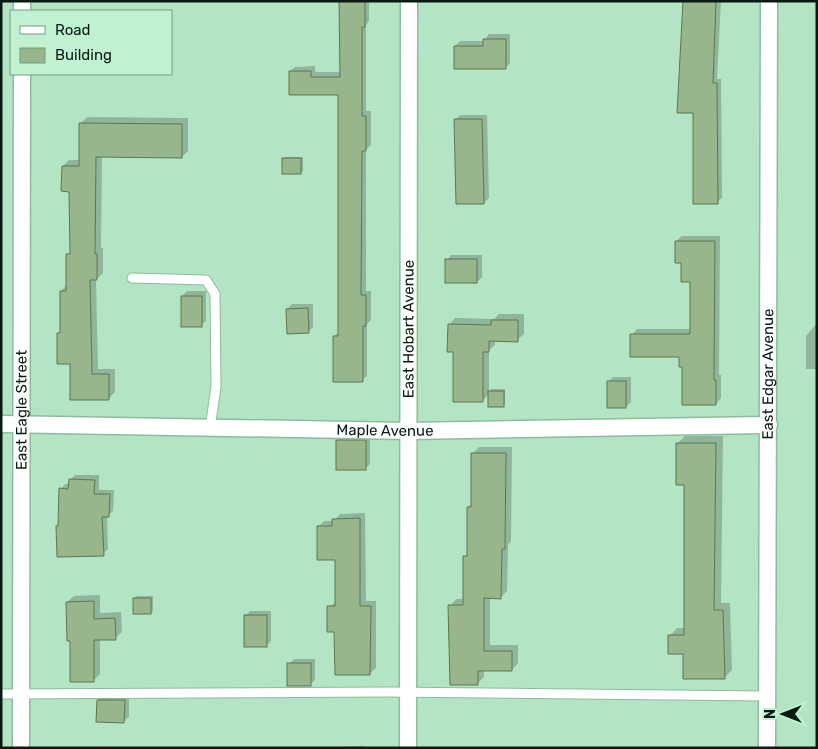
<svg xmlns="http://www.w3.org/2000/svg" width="818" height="749" font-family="Rubik,sans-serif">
<rect width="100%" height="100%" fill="#b3e4c4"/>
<!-- shadow -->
<g fill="#0003">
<path d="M340,1H369V21L366,25V111H371V145L366,150V291H371V320L367,324V376L362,380L334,336L340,331L339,93L290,71L295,67L315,66V72H341Z"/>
<path d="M684,1H721L717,79H721L722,198L717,202L694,112H679Z"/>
<path d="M489,34H510V63L505,68L455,46L460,41H484Z"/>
<path d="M460,115H487L489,198L484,203L455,120Z"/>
<path d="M87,117L188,118V151L182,157L102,156L101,248H103V273L96,280L98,369H115V392L108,399L72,363L58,333L61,330V291L67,285L68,254L71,251V190L63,166L69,160H80L81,123Z"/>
<path d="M285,157H303V171L301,173L283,159Z"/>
<path d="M682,236H720L719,375H721V398L716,404L683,366L680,355L632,335L637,329H691V281L676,241Z"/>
<path d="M451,255H482V277L477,282L447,260Z"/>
<path d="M187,291H206V321L201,325L182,296Z"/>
<path d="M292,304H313V327L308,332L287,309Z"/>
<path d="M499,314H524V334L517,340H495V345L489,350V391L491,389H505V404L503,406L489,394L483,400L454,350L449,325L455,318L494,319Z"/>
<path d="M817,323V369H806V336Z"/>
<path d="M613,377H631V402L626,407L609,381Z"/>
<rect x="816" y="380" width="1" height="30"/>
<path d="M342,436H370V464L365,469L337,441Z"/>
<path d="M685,436H723L721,603H730L732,670L724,678L684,653L670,636L677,628H685V483L677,444Z"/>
<path d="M479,447H512L511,541L508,545L507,591L501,597H490V645H518V663L512,670H484V677L478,683L450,606L456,599H464L465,557L468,554V507L472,503V454Z"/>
<path d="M75,475H99V490H114L113,511L107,516L108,549L103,554L57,527L59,524L61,489L65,484H70V480Z"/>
<path d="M365,513L366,601H376V668L370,673L335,630L329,607L337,601V559L318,527L324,521H334L340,514Z"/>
<path d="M100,595V613L121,612L122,632L115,638L100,639V674L93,681L71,640L67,602L74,596Z"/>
<path d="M136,596H153V611L151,613L134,599Z"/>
<path d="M250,611H271V641L266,646L245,616Z"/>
<path d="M294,659H315V680L310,685L289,664Z"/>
<path d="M103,695L129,696V717L124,721L98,700Z"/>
<path d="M363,746V748H340L341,747Z"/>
</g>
<!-- building -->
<g fill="#98b58b" stroke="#5c774f">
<path d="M339,1H365V27H362V116H366V151H362L361,295H366V326H363V382H333V336H338V95H289V71H311V77H340Z"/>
<path d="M683,1H716L713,83H717L718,204H693V113H677Z"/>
<path d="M483,39H506V69H454V46H483Z"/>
<path d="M454,119H482L484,204H456Z"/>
<path d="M79,123L182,124V158L96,157L95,254H97V280H90L92,374H109V400H70V364H57V333H60V291H66V254H70L69,192L61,191L62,166H79Z"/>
<rect x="282" y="158" width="19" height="16"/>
<path d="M675,241H715L714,380H716V405H682V367H679V357H630V334H690V282H681V263H675Z"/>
<rect x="445" y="259" width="32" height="24"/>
<rect x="181" y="296" width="21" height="31"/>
<path d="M308,308L309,333L287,334L286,309Z"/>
<path d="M491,320H518V342L489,341V352H483V402H453V352H447L448,324L491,325Z"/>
<rect x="607" y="381" width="19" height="27"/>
<rect x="488" y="391" width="16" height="16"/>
<rect x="336" y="440" width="30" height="30"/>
<path d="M676,443H716L714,610H723L725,679H683V654H668V635H684V485H676Z"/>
<path d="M471,453H506L505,549H502L501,599L484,598V651H512V671H478V685H450L448,605H463V556H467V507H471Z"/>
<path d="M69,479L95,480L94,494H110L109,517H102L104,556L57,557L56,526H58L59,488L68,489Z"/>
<path d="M360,518V606H371L370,675H335L334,632H327V606H335V560H317V526H332V519Z"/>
<rect x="133" y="598" width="18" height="16"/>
<path d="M94,601V619L115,618L116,640H94V682H70V641H67L66,602Z"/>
<rect x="244" y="615" width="23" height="32"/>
<rect x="287" y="663" width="24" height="23"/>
<path d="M97,700H125L124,723L96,722Z"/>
</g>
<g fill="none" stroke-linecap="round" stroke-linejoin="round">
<!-- service casing -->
<g stroke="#8cbc9d" stroke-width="11">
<g id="service">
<path d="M132,278L206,280L215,294L216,387L210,428"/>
<path d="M1,694L388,692L767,696"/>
</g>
</g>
<!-- minor casing -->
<g stroke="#8cbc9d" stroke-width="19">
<g id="minor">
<path d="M22,11V1"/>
<path id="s1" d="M1,424L408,431L769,425"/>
<path id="s2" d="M21,748L22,74"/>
<path id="s3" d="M408,748L409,1"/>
<path id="s4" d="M767,748L769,1"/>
</g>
</g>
<!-- service -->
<use href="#service" stroke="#fff" stroke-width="9"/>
<!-- minor -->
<use href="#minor" stroke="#fff" stroke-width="16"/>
</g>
<g text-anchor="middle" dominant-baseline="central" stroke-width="4" stroke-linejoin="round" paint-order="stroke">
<!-- street labels -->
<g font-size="15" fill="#081b10" stroke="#c0f1d1">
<text stroke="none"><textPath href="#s3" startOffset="419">East Hobart Avenue</textPath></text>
<text stroke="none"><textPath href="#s4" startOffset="374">East Edgar Avenue</textPath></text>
<text stroke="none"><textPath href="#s2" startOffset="338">East Eagle Street</textPath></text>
<text stroke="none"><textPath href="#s1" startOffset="384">Maple Avenue</textPath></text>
</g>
</g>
<!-- border -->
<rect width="818" height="749" fill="none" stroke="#081b10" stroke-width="5"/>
<!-- legend -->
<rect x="10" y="10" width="162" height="65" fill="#c0f1d1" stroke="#769b84"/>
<rect x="20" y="26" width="25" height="8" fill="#ffffff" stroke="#769b84"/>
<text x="55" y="35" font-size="15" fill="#081b10">Road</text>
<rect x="20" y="48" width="25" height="15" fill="#98b58b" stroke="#769b84"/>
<text x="55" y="60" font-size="15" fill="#081b10">Building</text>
<!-- north arrow -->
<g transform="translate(783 714) rotate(270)" stroke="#c0f1d1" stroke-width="4" paint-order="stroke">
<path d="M0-4L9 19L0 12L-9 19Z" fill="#081b10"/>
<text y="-8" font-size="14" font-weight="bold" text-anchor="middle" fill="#081b10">N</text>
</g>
</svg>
